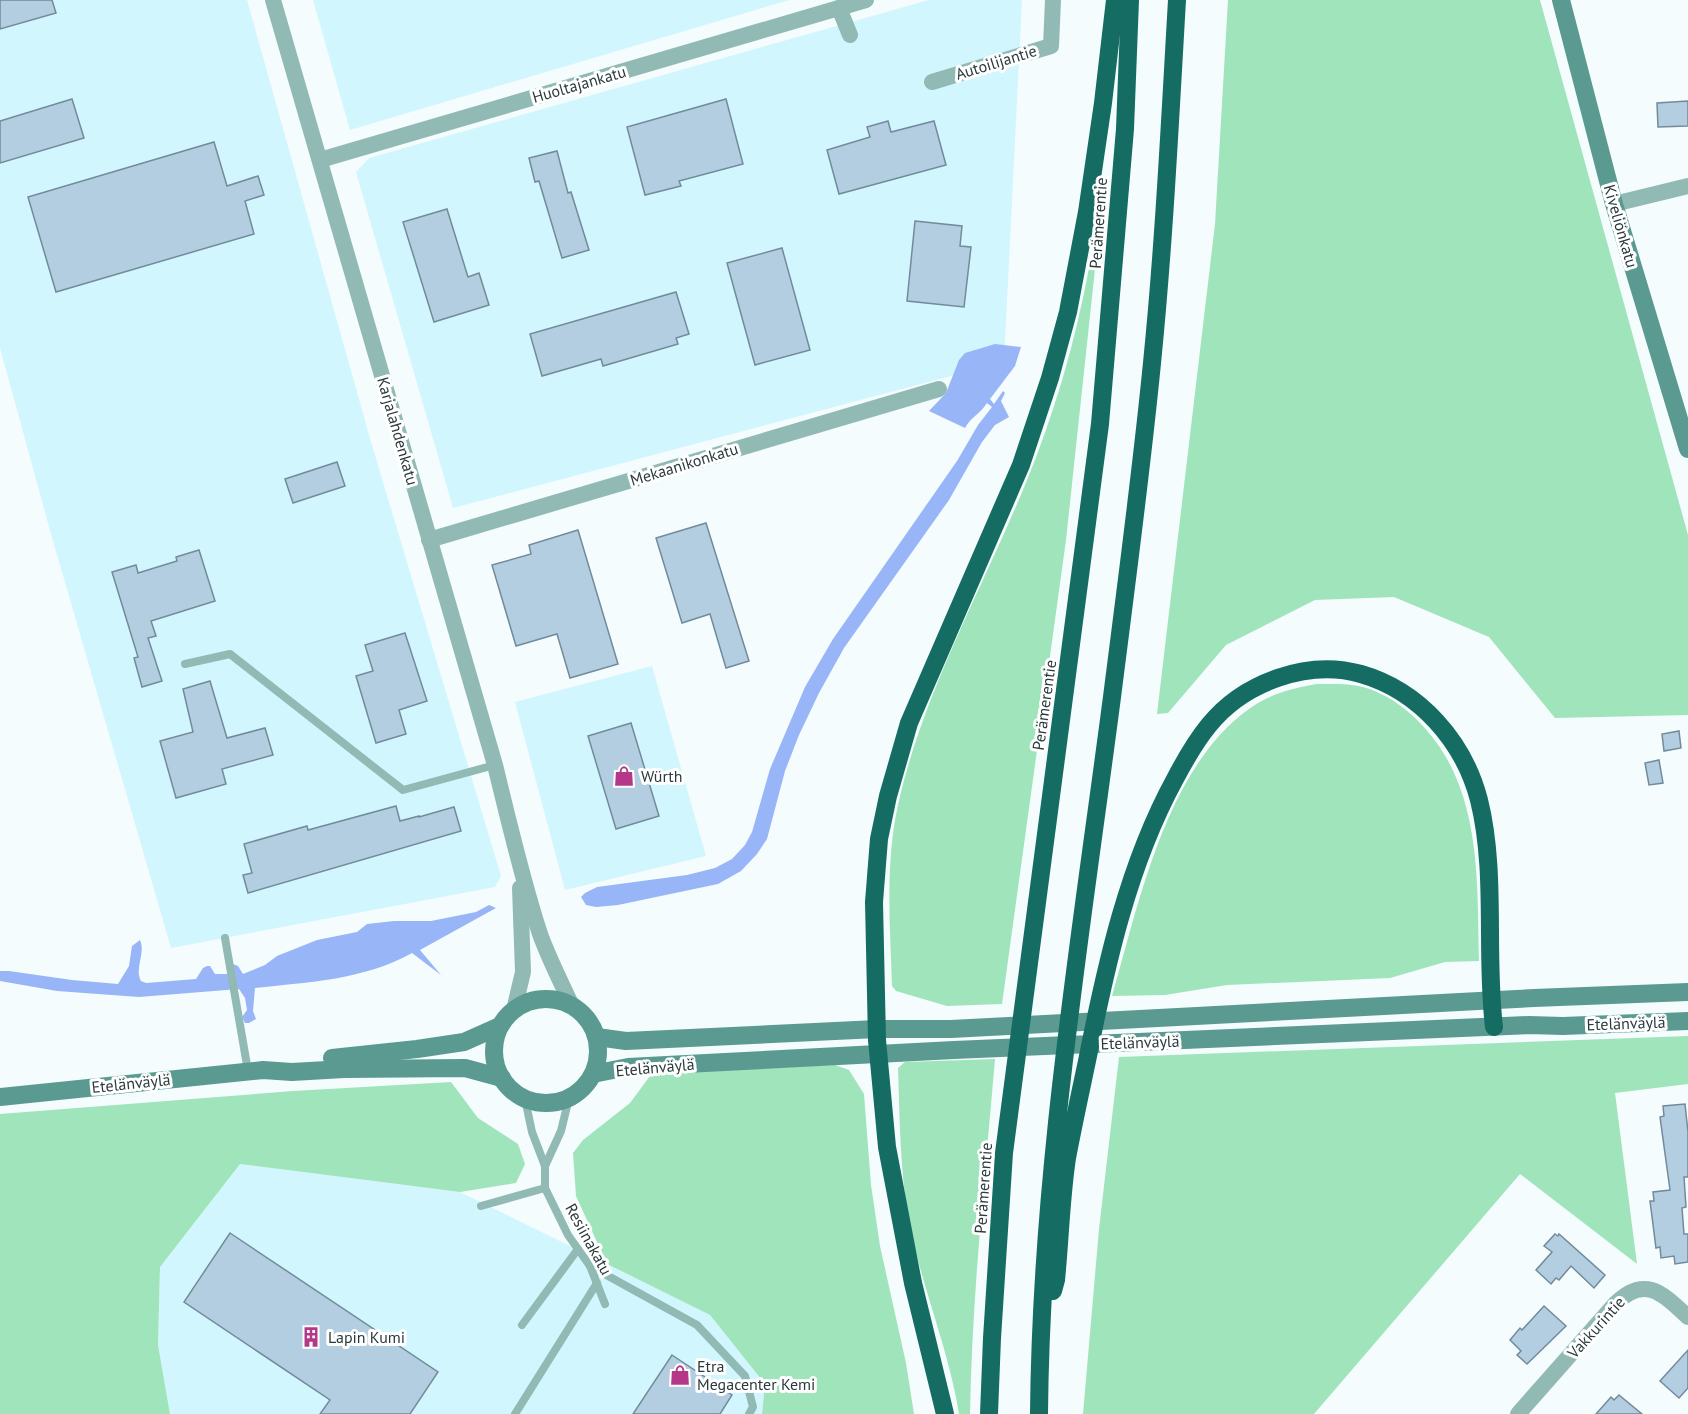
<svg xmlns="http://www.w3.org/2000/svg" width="1688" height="1414" font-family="'PT Sans',sans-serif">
<rect width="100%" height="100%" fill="#f5fcfd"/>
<!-- built -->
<g fill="#d1f6fd">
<path d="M0,0H247L371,442L501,876L495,887L171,948L51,534L0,348Z"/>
<path d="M313,0H789L350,130Z"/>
<path d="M929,0H1022L1004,362L453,508L356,172L369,158Z"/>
<path d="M652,666L706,856L565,890L515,702Z"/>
<path d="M240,1164L460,1192L710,1315L765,1384L762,1414H170L158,1345L160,1267Z"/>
</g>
<!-- green -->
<g fill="#a0e4bc">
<path d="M1228,0H1540L1688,535V715L1555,718L1489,637L1394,597L1315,600L1226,645L1168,713L1157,714L1215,224Z"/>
<path d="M1089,268L1095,269L1066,540L1002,1004L947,1006L896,991L892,986C890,926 885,864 898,805C922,696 982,589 1025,485C1054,415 1075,343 1089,268Z"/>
<path d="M1317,684C1332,684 1348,683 1363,687C1385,693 1405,707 1420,723C1482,786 1477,878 1479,961L1445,962L1390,978L1227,985L1165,995L1112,996C1139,903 1166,768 1249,709C1269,694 1293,688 1317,684Z"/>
<path d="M1688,1036V1084L1615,1093L1637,1264L1520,1174L1314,1414H1083L1099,1229L1119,1057Z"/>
<path d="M995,1059C985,1177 972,1295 970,1414H959C950,1357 928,1302 914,1245C900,1187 900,1127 898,1068L905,1062Z"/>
<path d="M835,1065L849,1070L864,1094L871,1185L880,1246L906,1363L914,1414H762L765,1384L710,1315L607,1264L576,1196L573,1153L583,1140L630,1103L650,1076L738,1068Z"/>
<path d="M451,1082L478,1118L518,1144L525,1164L516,1183L460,1192L240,1164L160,1267L158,1345L170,1414H0V1114L293,1091Z"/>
</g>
<!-- water -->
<g fill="#98b6f7">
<path d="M995,344L1021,347L1015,366L990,399L994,404L1003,391L1005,393L1001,401L1009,417L995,425L982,442L949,500L844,648L819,693L799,735L785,771L767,839L757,854L741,871L718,884L618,905L596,907L586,905L581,897L585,893L597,887L687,875L715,868L732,859L745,845L752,832L770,769L805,687L833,639L957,461L978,425L992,407L987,403C981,413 970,418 965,428L929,411L946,393L959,360L965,353Z"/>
<path d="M489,905L496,908L420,950L441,975L412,953C364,980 309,982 255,988L253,1011L256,1019L249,1023H245L242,1017L247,1010L245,998L239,989L139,997L57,991L0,981V971H9L72,980L118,984L129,966L132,946L140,940C146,954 134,968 141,981L146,983L196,979L203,968L207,966H210L215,974H227L233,964L238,966L243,974L265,965L277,956L317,940L357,932L367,924L394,921H431L476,912Z"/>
</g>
<!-- building -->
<g fill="#b3cee0" stroke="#728b9c" stroke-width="1.5">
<path d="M0,0H52L56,13L0,29Z"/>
<path d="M72,99L84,138L0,163V121Z"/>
<path d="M726,99L743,164L679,181L681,186L645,195L627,127Z"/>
<path d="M1688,101V126L1658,127L1657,103Z"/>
<path d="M888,121L891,132L934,121L946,165L839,194L827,150L870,137L867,127Z"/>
<path d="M214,142L227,186L258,176L264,195L245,201L254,234L56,292L28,197Z"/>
<path d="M557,151L568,193L571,192L589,250L562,258L539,181L535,182L529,158Z"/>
<path d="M447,209L468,277L479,273L489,305L434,322L403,222Z"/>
<path d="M915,221L962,226L960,246L971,247L964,307L907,301Z"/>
<path d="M782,248L810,350L755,365L727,263Z"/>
<path d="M676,292L689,334L676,338L678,344L603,366L601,359L542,376L530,334Z"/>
<path d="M337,462L345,486L293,503L285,479Z"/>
<path d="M706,523L749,661L726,668L710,614L682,623L656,538Z"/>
<path d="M578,530L618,664L570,678L557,634L516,646L492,565L531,554L529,545Z"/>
<path d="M199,550L215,601L151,621L156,636L148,638L162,681L142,687L134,658L138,657L112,572L136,565L138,573L177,561L176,557Z"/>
<path d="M405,633L427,701L399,710L406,734L376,743L356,676L373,671L365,645Z"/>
<path d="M210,681L227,738L265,728L273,755L222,769L226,784L176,798L160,741L193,732L183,689Z"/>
<path d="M631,723L659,816L616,829L588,736Z"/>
<path d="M1679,731L1681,748L1664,751L1662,734Z"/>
<path d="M1659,760L1663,783L1649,785L1645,763Z"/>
<path d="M396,806L400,821L419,816V817L454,807L461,831L248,893L243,875L252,873L244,844L307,826L308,830Z"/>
<path d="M1685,1104L1688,1132V1177H1684L1686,1207L1682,1208L1684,1234H1688V1262L1675,1264L1674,1256L1661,1258L1660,1247L1656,1248L1650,1201H1654L1653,1192L1670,1190L1660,1117L1664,1116L1663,1106Z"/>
<path d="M230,1233L438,1372L410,1414H320L330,1400L184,1302Z"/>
<path d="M1555,1234L1558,1236L1559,1234L1605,1275L1594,1288L1571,1266L1559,1280L1556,1278L1551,1284L1536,1270L1552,1252L1544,1246Z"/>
<path d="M1544,1306L1566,1326L1527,1364L1517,1355L1521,1351L1510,1340L1520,1328L1522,1330Z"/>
<path d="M1688,1350V1388L1679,1398L1660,1381Z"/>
<path d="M672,1355L732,1395L720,1414H633Z"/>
<path d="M1619,1395L1642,1414H1596L1611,1397L1614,1400Z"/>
</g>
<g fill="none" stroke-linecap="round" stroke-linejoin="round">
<!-- lane -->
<g stroke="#92bab4" stroke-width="8">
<path d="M185,664L230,654L403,790L495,765"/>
<path d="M225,938L248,1071"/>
<path d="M525,1099L532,1132L545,1166V1188L568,1235L590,1266L605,1304"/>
<path d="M545,1166L561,1131L569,1098"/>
<path d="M481,1206L545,1188"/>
<path d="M590,1266L697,1325L745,1376L753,1407L749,1414"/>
<path d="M522,1325L578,1249"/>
<path d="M515,1414L597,1283"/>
</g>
<!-- street -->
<g stroke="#92bab4" stroke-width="16">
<path d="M273,0L495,765C509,822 522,879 540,934C549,959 561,982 572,1006"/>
<path d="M839,8L850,35"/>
<path d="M932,82L1051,46L1053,0"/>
<path d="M320,160L866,0"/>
<path d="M1614,204L1688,186"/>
<path d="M429,540L939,389"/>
<path d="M514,1010L523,972L520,888"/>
<path d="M1518,1414L1615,1304C1645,1274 1663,1294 1688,1317"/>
</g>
<!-- secondary -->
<g stroke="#5b9a91" stroke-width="18">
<path d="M1561,0L1614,204L1688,449"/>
<circle cx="546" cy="1051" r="52"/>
<path d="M597,1037L626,1041L877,1029H951L1534,998L1688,992"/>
<path d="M332,1058L417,1049L464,1042L500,1026"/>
<path d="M593,1074L628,1067L954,1050L1529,1025L1563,1026L1688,1021"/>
<path d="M0,1097L263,1070L292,1072L344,1069L465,1068L502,1078"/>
</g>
<!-- highway -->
<g stroke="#156c63" stroke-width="18">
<path d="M1053,1291L1056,1280C1060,1240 1061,1198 1067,1158C1073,1126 1080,1094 1087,1061C1106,965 1128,865 1175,779C1185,760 1195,742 1209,725C1244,682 1308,659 1361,674C1420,691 1464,742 1479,800C1497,872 1485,953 1494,1027"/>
<path d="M945,1414L913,1283L887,1147L877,1040L874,902L879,839L888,796L909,723L1021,465L1050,378L1068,312L1087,212L1103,103L1115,0"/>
<path d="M989,1414L992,1338L1004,1153L1100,424L1125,129L1130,0"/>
<path d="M1039,1414C1041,1173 1081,935 1112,697C1126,586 1141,475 1152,363C1164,243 1170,121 1177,0"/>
</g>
</g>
<!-- icons -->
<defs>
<g id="shop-bare" transform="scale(1.62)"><path d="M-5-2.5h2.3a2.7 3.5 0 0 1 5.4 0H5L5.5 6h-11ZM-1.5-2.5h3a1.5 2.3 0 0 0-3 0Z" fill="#b53888" stroke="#fff" stroke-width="2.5" paint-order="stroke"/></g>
<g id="building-bare" transform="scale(1.62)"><path d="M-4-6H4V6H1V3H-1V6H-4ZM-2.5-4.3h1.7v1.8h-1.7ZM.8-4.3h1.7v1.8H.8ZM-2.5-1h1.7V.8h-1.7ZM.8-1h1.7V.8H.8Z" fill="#b53888" stroke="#fff" stroke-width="2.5" paint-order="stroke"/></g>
</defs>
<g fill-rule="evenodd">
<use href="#shop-bare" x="624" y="776"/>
<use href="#building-bare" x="311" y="1337"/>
<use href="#shop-bare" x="680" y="1375"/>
</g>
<g text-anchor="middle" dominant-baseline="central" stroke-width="6" stroke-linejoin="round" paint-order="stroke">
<!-- street labels -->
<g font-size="16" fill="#2b3a3c" stroke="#fff">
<text transform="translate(996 62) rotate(-17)">Autoilijantie</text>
<text transform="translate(579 84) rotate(-16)">Huoltajankatu</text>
<text transform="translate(1098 223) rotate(-86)">Perämerentie</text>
<text transform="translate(1621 226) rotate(74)">Kiveliönkatu</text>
<text transform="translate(398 431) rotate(74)">Karjalahdenkatu</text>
<text transform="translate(684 464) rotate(-17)">Mekaanikonkatu</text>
<text transform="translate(1044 705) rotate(-82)">Perämerentie</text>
<text transform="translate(1626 1023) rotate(-2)">Etelänväylä</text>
<text transform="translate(1140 1042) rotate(-2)">Etelänväylä</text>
<text transform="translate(655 1067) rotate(-5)">Etelänväylä</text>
<text transform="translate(131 1083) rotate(-6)">Etelänväylä</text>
<text transform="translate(983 1188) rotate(-86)">Perämerentie</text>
<text transform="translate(589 1239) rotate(61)">Resiinakatu</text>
<text transform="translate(1596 1327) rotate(-48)">Vakkurintie</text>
</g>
<!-- poi labels -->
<g font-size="16" fill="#2b3a3c" stroke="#fff" text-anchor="start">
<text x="641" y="776">Würth</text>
<text x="328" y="1337">Lapin Kumi</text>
<text x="697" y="1366">Etra<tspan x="697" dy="18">Megacenter Kemi</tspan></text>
</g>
</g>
</svg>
